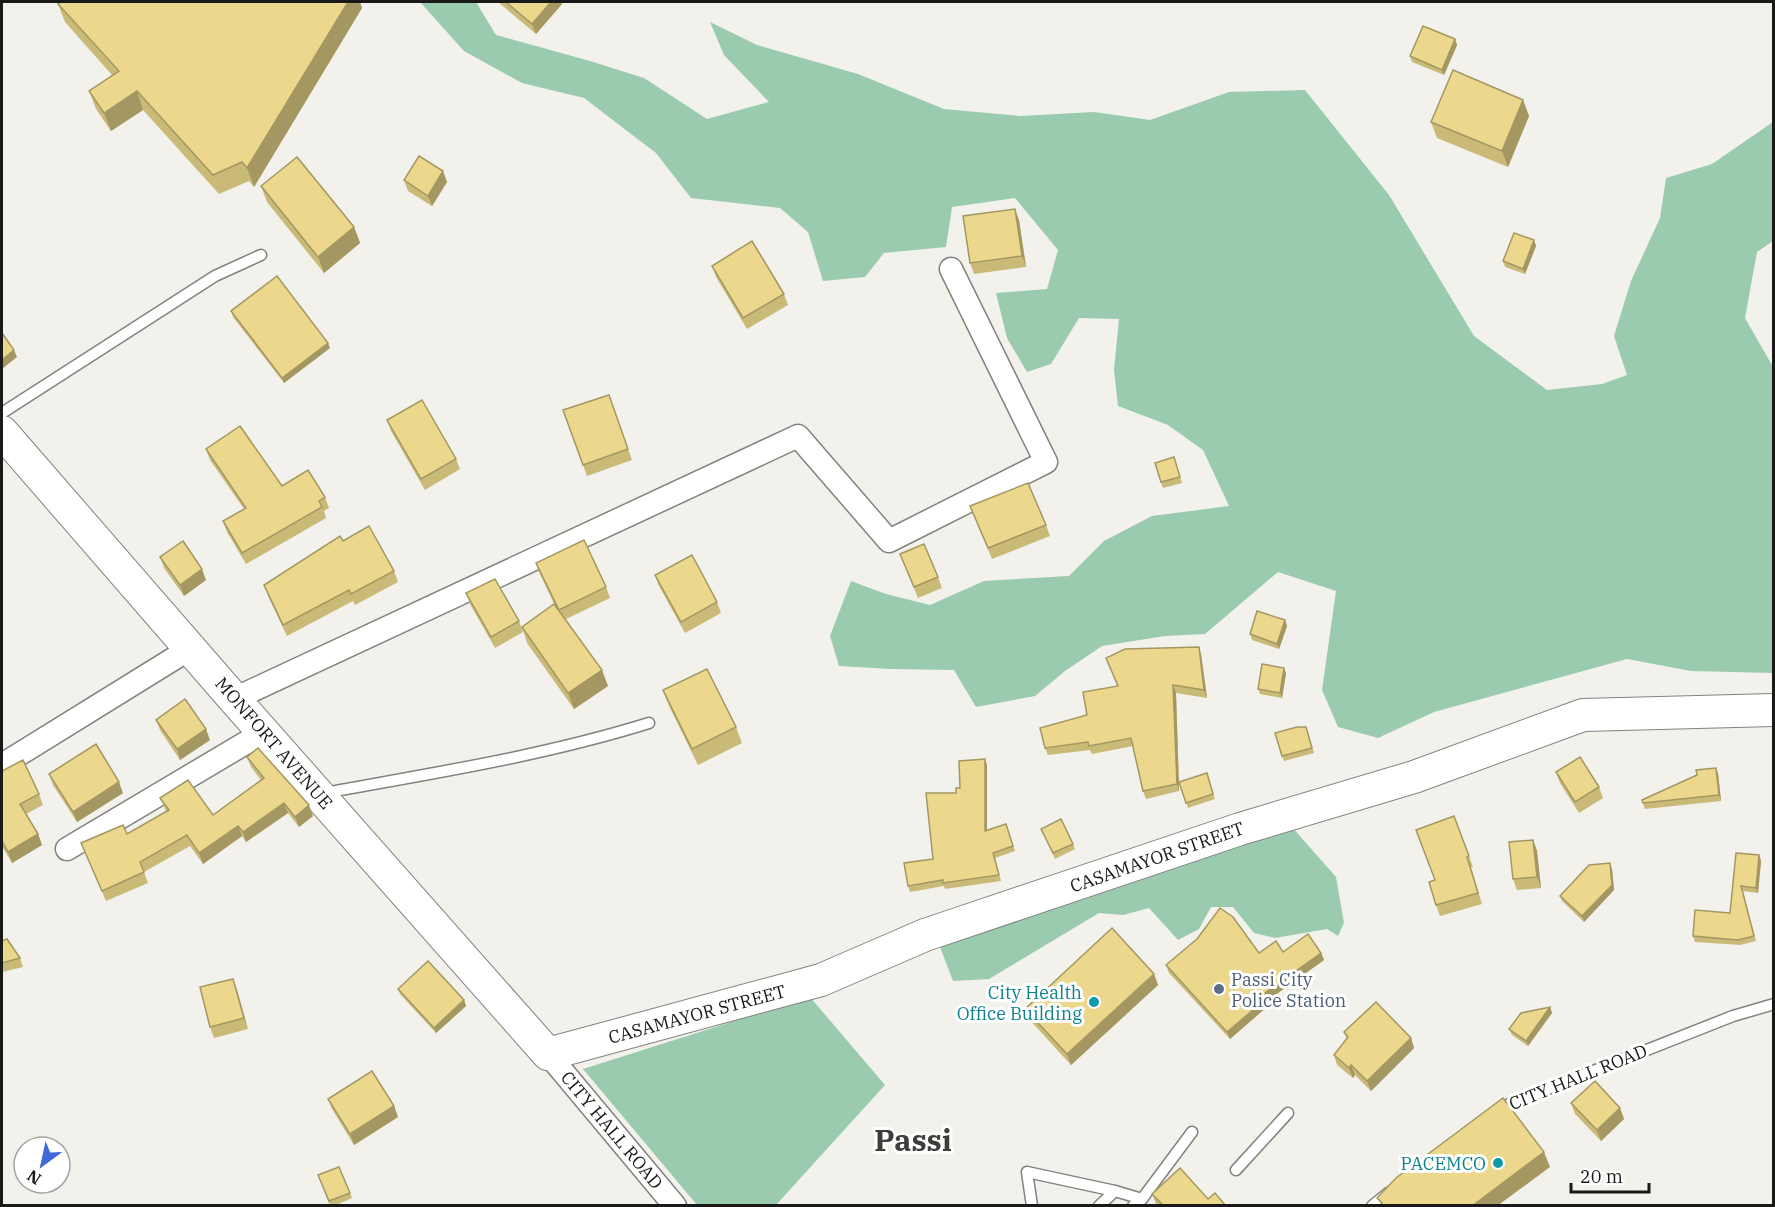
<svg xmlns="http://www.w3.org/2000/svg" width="1775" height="1207" font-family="'IBM Plex Serif',serif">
<rect width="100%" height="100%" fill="#f2f1ec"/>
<!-- green -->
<g fill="#9acbaf">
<path d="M420,2H476L496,35L590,61L644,78L707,119L769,102L724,55L710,22L757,45L858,74L944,109L1020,116L1094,112L1150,120L1229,92L1305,90L1389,195L1474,336L1547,390L1602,384L1627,375L1614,336L1631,281L1660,218L1666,178L1712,164L1773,122V241L1757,252L1745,318L1773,367V673L1691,671L1627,659L1434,712L1378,738L1338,727L1322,690L1336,591L1278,572L1205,634L1165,636L1102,646L1065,671L1035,696L976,707L954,670L891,669L839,666L830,636L851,581L886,594L930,605L984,581L1069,576L1104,541L1152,516L1229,506L1203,450L1168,425L1118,406L1114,370L1119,319L1079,318L1051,364L1027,372L1007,338L996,293L1047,289L1058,250L1015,198L952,207L946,247L884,253L865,277L823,281L808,232L780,208L691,198L656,153L584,98L522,83L464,51Z"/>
<path d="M1291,826L1336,877L1344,923L1338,936L1327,929L1275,938L1254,933L1233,907H1211L1199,929L1178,940L1149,908L1123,915L1099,913L989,979L953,981L940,947L964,935L1150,862L1235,847Z"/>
<path d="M810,997L885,1085L776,1205H697L583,1069Z"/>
</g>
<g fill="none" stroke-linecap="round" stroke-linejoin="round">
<!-- lane casing -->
<g stroke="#83827e" stroke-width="13">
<g id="lane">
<path d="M2,413L215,276L261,255"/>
<path d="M324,793C433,773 543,756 649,723"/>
<path d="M1496,1111L1502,1107L1733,1016L1774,1004"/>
<path d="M1236,1170L1288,1113"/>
<path d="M1032,1206L1027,1172L1115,1191"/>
<path d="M1099,1206L1115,1191L1142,1199"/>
<path d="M1133,1206L1142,1199L1192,1132"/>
<path d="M1372,1206L1388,1193"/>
</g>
</g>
<!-- street casing -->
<g stroke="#83827e" stroke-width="25">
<g id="street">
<path d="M234,699L798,436L889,541L1046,462L951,269"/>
<path d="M2,765L191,648"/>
<path d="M67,849L264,732"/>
<path d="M548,1054L675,1206"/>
</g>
</g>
<!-- secondary casing -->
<g stroke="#83827e" stroke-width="34">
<path id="secondary" d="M2,432L234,699L548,1054L821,980L925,935L1240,829L1414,777L1583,715L1774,710"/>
</g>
<!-- lane -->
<use href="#lane" stroke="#fff" stroke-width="10"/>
<!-- street -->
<use href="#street" stroke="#fff" stroke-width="22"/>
<!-- secondary -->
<use href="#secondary" stroke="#fff" stroke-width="32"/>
</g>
<!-- wall -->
<g fill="#caba78">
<path d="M61,2H360L362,8L254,187L249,181L219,194L143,110L111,131L96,109L89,91L112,75L65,22L58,4Z"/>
<path d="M498,2H561L562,4L536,34Z"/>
<path d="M1455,39L1457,45L1444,75L1412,62L1410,56Z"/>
<path d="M1523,100L1529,116L1508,167L1437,138L1431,122Z"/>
<path d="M404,180L447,182L432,206L408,191Z"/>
<path d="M261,186L354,227L360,243L324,273L267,202Z"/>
<path d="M1019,220L1026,267L974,274L970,263Z"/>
<path d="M1534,240L1536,246L1525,274L1505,267L1503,261Z"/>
<path d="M712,266L784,294L788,305L747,329L716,277Z"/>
<path d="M231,311L330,348L284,383L233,317Z"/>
<path d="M609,395L632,460L587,476L563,410Z"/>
<path d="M387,420L456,459L460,469L425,490L391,431Z"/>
<path d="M206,449L282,486L325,497L329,508L324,511L326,518L246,564L227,532L223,521L244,509L210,460Z"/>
<path d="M1174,457L1182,483L1163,488L1155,463Z"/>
<path d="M970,506L1046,525L1050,536L992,559Z"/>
<path d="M343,541L394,571L398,582L355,605L353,601L287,636L268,596L264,585Z"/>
<path d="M900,554L938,577L942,588L918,598Z"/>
<path d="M160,557L206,580L184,596L164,568Z"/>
<path d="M536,563L606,587L610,598L566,619L608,686L574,709L527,643L522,627L554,604L540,574Z"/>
<path d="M655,575L717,602L721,613L685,633L659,586Z"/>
<path d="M466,593L519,621L523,632L495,648L470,604Z"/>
<path d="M1285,620L1287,626L1279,649L1252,640L1250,634Z"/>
<path d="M1201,654L1207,698L1176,693L1179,782L1207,773L1215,799L1188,808L1179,782V791L1146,799L1143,791L1133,746L1092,754L1090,750L1048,755L1045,748L1087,715L1118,686L1106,658Z"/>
<path d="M1286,673L1282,698L1260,694L1258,689Z"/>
<path d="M663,690L736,727L742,743L698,765L669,706Z"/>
<path d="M156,720L210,740L180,760L160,730Z"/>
<path d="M1306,727L1314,753L1284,761L1282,756Z"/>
<path d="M247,757L313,816L299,827L288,813L246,842L242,836L203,864L190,846L144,872L148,883L106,901L81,843L127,834L166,811L160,798L213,815L261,780L251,767Z"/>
<path d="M987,765V830L1006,824L1015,851L995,858L1001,881L945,889L944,886L910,892L908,886L933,859L960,788Z"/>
<path d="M2,771L39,794L43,805L26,814L38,834L42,845L12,863L2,846Z"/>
<path d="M1556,772L1599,787L1603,798L1579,813L1560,783Z"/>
<path d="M1718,773L1721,801L1645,809L1642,800Z"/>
<path d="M49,774L123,793L77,822L53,785Z"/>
<path d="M1454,816L1473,867H1471L1482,904L1440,916L1436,905L1435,880Z"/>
<path d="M1041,829L1073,844L1075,849L1055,859Z"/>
<path d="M1533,840L1537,851L1541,888L1517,890L1513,879Z"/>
<path d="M1736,853L1759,855L1761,861L1758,893L1743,891L1756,941L1740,945L1695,942L1693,936L1730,913Z"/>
<path d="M1610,863L1612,869L1614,890L1584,922L1562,901L1560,896Z"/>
<path d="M2,941L20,958L23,967L2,972Z"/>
<path d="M1283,952L1321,953L1324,960L1267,1001L1268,1006L1230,1039L1169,973L1166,965L1259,953Z"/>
<path d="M1154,974L1158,985L1071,1065L1029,1019L1025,1009Z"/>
<path d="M233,979L248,1029L214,1038L210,1027Z"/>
<path d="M398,989L464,1000L466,1006L436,1033L400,994Z"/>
<path d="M1550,1007L1552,1013L1528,1046L1512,1035L1509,1029Z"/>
<path d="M1344,1032L1411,1038L1414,1048L1371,1091L1355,1075L1353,1078L1337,1065L1334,1055L1347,1039Z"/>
<path d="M328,1099L394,1106L398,1117L354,1145L332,1109Z"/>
<path d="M1571,1103L1620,1108L1624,1119L1601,1141L1575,1114Z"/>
<path d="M339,1167L352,1198L334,1206H330L318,1175Z"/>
<path d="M1152,1194L1208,1199L1226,1206H1157Z"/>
</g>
<!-- shaded-wall -->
<g fill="#a49762">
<path d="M348,2H360L362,8L254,187L247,168Z"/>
<path d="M551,2H561L562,4L536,34L532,24Z"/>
<path d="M1455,39L1457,45L1444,75L1442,70Z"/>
<path d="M137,91L143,110L111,131L104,113Z"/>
<path d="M1523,100L1529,116L1508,167L1502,151Z"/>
<path d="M443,171L447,182L432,206L428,196Z"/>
<path d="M1015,209L1019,220L1026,267L1022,256Z"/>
<path d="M354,227L360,243L324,273L318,257Z"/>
<path d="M1534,240L1536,246L1525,274L1523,269Z"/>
<path d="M328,343L330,348L284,383L282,378Z"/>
<path d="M14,350L17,357L2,369V360Z"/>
<path d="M202,569L206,580L184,596L180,585Z"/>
<path d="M1285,620L1287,626L1279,649L1277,644Z"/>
<path d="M1199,647L1201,654L1207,698L1204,690Z"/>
<path d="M1284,668L1286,673L1282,698L1280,693Z"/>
<path d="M602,670L608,686L574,709L568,693Z"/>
<path d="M1173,685L1176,693L1179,791L1177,784Z"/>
<path d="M206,729L210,740L180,760L177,749Z"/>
<path d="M985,759L987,765V836L985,831Z"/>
<path d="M1716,768L1718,773L1721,801L1719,795Z"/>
<path d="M119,782L123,793L77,822L73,812Z"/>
<path d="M284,803L288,813L246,842L243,832Z"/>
<path d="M309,805L313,816L299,827L295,817Z"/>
<path d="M238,826L242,836L203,864L199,853Z"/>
<path d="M38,834L42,845L12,863L8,852Z"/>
<path d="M1533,840L1537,851L1541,888L1537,877Z"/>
<path d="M1759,855L1761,861L1758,893L1756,888Z"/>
<path d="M1610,863L1612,869L1614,890L1584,922L1582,916Z"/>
<path d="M1321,953L1324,960L1267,1001L1268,1006L1230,1039L1227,1032L1262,995Z"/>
<path d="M1154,974L1158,985L1071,1065L1067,1054Z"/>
<path d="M233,979L237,990L248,1029L244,1018Z"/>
<path d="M464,1000L466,1006L436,1033L434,1028Z"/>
<path d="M1550,1007L1552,1013L1528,1046L1526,1041Z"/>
<path d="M1411,1038L1414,1048L1371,1091L1367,1081Z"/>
<path d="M1351,1065L1355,1075L1353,1078L1349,1068Z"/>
<path d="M394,1106L398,1117L354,1145L350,1134Z"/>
<path d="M1620,1108L1624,1119L1601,1141L1597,1130Z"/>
<path d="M1544,1152L1550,1167L1497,1206H1472Z"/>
</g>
<!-- building -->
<g fill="#ebd88c" stroke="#a49762" stroke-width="1.5">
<path d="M61,2H348L247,168L242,162L213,175L137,91L104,113L89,91L119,71L58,4Z"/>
<path d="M506,2H551L532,24Z"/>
<path d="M1423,26L1455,39L1442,70L1410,56Z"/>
<path d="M1453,70L1523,100L1502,151L1431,122Z"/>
<path d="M419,156L443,171L428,196L404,180Z"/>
<path d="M297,157L354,227L318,257L261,186Z"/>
<path d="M1015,209L1022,256L970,263L963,216Z"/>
<path d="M1514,233L1534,240L1523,269L1503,261Z"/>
<path d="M752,241L784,294L743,318L712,266Z"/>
<path d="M277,276L328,343L282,378L231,311Z"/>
<path d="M2,333L14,350L2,360Z"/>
<path d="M609,395L628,449L583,465L563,410Z"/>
<path d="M422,400L456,459L421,479L387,420Z"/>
<path d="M240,426L282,486L308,470L325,497L319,501L322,507L242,553L223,521L246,508L206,449Z"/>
<path d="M1174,457L1180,477L1161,482L1155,463Z"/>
<path d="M1028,483L1046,525L988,548L970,506Z"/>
<path d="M369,526L394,571L351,594L349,590L283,625L264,585L340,536L343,541Z"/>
<path d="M584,540L606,587L559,610L536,563Z"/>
<path d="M183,541L202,569L180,585L160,557Z"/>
<path d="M924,544L938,577L914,587L900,554Z"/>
<path d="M692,555L717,602L681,622L655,575Z"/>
<path d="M495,579L519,621L491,637L466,593Z"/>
<path d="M554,604L602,670L568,693L522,627Z"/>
<path d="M1257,611L1285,620L1277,644L1250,634Z"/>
<path d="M1199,647L1204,690L1173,685L1177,784L1143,791L1131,738L1089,746L1088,742L1045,748L1040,728L1087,715L1083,692L1118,686L1106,658L1125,649Z"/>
<path d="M1262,664L1284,668L1280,693L1258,689Z"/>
<path d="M707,669L736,727L692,749L663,690Z"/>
<path d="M185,699L206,729L177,749L156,720Z"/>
<path d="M1297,727H1306L1312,748L1282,756L1275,733Z"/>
<path d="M96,744L119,782L73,812L49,774Z"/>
<path d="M258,748L309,805L295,817L284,803L243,832L238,826L199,853L187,835L140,862L144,872L102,891L81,843L123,825L127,834L169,810L160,798L188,780L213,815L264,778L247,757Z"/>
<path d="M1580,757L1599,787L1575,802L1556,772Z"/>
<path d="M985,759V831L1006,824L1013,846L993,853L999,875L943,883V880L908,886L904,863L933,859L926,793H956V788H960L959,761Z"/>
<path d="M23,760L39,794L20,804L38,834L8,852L2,841V771Z"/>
<path d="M1716,768L1719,795L1643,803L1642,800L1697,775L1696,770Z"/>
<path d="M1207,773L1213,794L1186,803L1179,782Z"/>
<path d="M1454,816L1469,856L1467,857L1478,893L1436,905L1429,882L1435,880L1416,830Z"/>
<path d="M1061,819L1073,844L1053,853L1041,829Z"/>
<path d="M1533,840L1537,877L1513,879L1509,842Z"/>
<path d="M1736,853L1759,855L1756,888L1741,886L1754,936L1738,940L1693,936L1695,910L1730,913Z"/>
<path d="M1610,863L1612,885L1582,916L1560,896L1589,865Z"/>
<path d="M1220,908L1233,917L1259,953L1276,941L1283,952L1308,934L1321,953L1262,995L1266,999L1227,1032L1166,965L1197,939Z"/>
<path d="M1112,928L1154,974L1067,1054L1025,1009Z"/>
<path d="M7,939L20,958L2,963V941Z"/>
<path d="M428,961L464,1000L434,1028L398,989Z"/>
<path d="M233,979L244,1018L210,1027L200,987Z"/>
<path d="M1376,1002L1411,1038L1367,1081L1351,1065L1349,1068L1334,1055L1348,1037L1344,1032Z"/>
<path d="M1550,1007L1526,1041L1509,1029L1521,1013Z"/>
<path d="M372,1071L394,1106L350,1134L328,1099Z"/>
<path d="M1595,1081L1620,1108L1597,1130L1571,1103Z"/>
<path d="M1503,1098L1544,1152L1472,1206H1379L1382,1203L1377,1198L1396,1178Z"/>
<path d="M339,1167L350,1193L329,1201L318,1175Z"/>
<path d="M1180,1168L1208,1199L1215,1193L1226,1206H1160L1162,1204L1152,1194Z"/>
</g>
<!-- markers -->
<circle fill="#5c6f8a" stroke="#fff" stroke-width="2" cx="1219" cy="989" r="6"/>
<g fill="#0f9aa8" stroke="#fff" stroke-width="2">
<circle cx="1094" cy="1002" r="6"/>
<circle cx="1498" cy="1163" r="6"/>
</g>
<g text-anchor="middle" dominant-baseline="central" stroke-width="6" stroke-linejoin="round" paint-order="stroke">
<!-- street labels -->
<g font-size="18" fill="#191917" stroke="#fff">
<text transform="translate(274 743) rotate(49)">MONFORT AVENUE</text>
<text transform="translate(1157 857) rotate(-19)">CASAMAYOR STREET</text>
<text transform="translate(697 1014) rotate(-15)">CASAMAYOR STREET</text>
<text transform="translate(1578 1077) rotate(-22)">CITY HALL ROAD</text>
<text transform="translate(612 1130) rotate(50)">CITY HALL ROAD</text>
</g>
<!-- service labels -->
<g font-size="18" fill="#4e5e75" stroke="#fff" text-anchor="start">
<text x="1231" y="979">Passi City<tspan x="1231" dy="21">Police Station</tspan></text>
</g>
<!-- culture labels -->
<g font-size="18" fill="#0d838f" stroke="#fff" text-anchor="end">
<text x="1082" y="992">City Health<tspan x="1082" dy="21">Office Building</tspan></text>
<text x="1486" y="1163">PACEMCO</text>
</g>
<!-- town labels -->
<g font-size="30" font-weight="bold" fill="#3e3d3a" stroke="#fff">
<text x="913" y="1139">Passi</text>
</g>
</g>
<!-- border -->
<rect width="1775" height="1207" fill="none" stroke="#191917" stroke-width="6"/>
<!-- north arrow -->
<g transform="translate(42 1165) rotate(213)"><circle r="28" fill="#ffffff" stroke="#a3a3a2" stroke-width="1.5"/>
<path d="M0-4.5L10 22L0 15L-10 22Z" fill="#4069db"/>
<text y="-9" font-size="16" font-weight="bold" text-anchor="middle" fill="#191917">N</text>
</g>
<!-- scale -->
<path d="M1571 1183v9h78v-9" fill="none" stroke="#191917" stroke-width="3"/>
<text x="1580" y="1183" font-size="18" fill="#191917" stroke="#ffffff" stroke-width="4.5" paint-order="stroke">20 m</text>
</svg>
